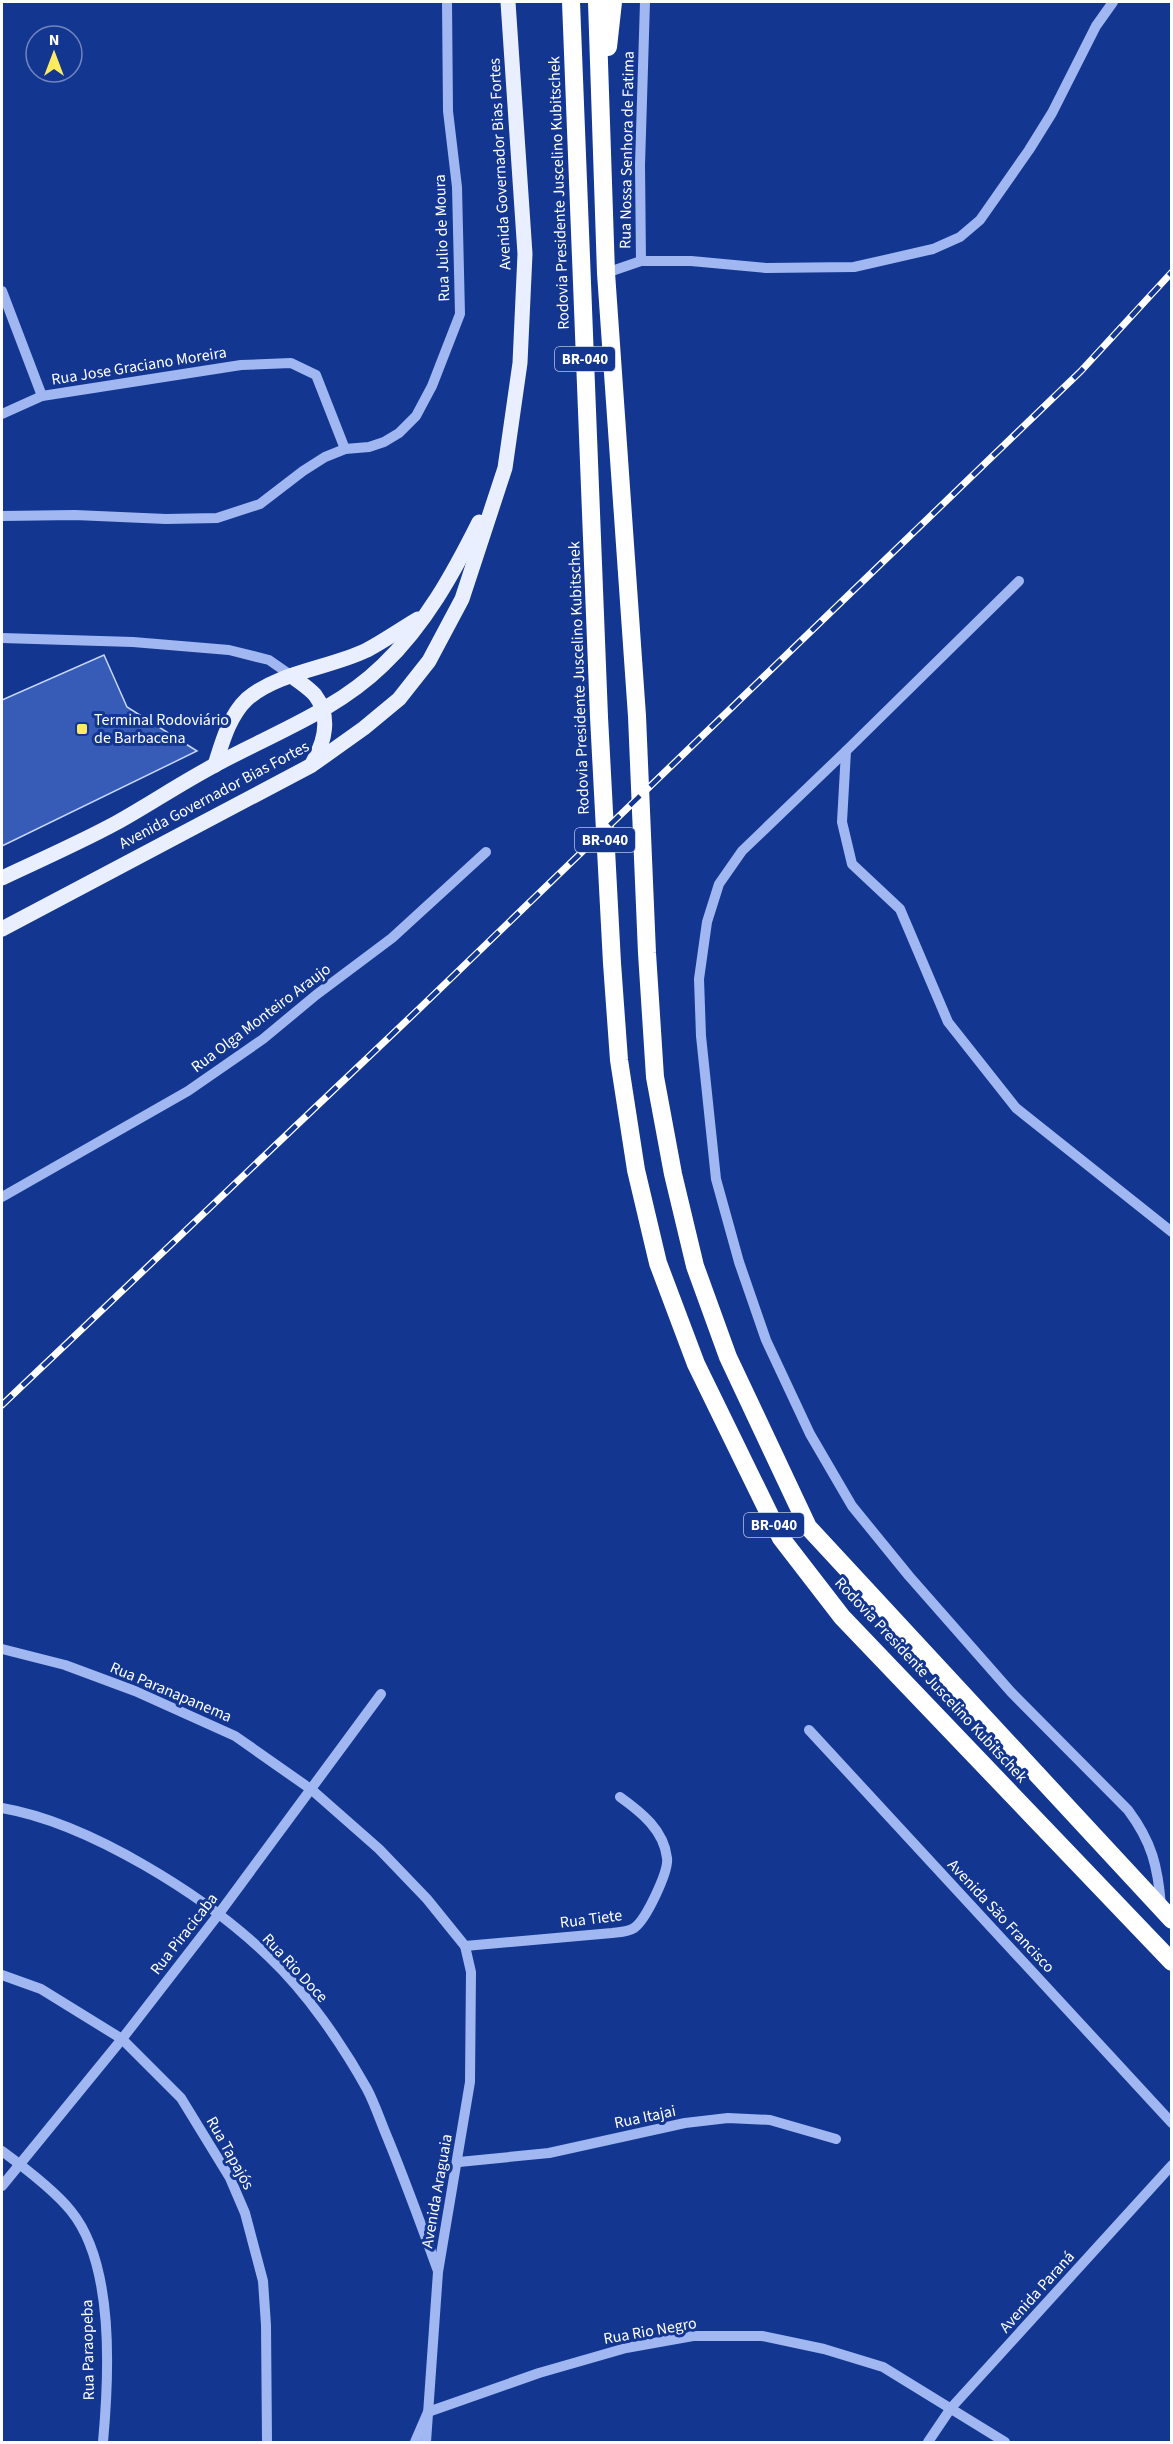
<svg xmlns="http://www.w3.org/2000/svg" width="1173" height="2444" font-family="'Source Sans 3',sans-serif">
<rect width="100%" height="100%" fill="#133691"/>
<!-- building -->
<path fill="#375cb8" stroke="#c7d6fc" stroke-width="1.5" d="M104,655L127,707L197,751L2,846V700Z"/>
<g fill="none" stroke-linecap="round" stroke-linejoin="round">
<!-- minor -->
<g stroke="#a0b7f1" stroke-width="10">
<path d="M641,261H691L766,268L854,267L933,249L960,237L980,220L1029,150L1052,113L1096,26L1113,2"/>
<path d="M606,273L641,261L640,165L645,2"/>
<path d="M2,291L42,396"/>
<path d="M2,414L42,396L241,365L291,363L316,375L345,449"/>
<path d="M2,516L75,515L166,519L217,518L260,504L303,471L325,457L345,449L369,447L384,442L399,433L416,416L432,386L460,314L457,187L448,111L447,2"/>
<path d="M1019,581L846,751L842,822L852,864L900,909L948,1022L1016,1108L1172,1232"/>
<path d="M2,638L133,642L229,650L269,660L292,676"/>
<path d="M846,751L742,851L719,884L707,922L699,979L701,1036L716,1179L739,1262L766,1340L810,1434L852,1506L909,1576L1011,1692L1128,1810C1152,1842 1158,1867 1161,1906"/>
<path d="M2,1197L188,1091L263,1039L316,995L392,938L486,852"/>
<path d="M2,1649L65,1665L135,1691L235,1736L312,1790L379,1849L427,1899L465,1946L471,1972L470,2082L438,2272L426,2442"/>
<path d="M809,1730L1172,2123"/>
<path d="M2,1808C89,1823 206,1896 269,1957C307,1993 342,2044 367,2089C375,2104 381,2123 388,2139C406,2183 422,2227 438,2271"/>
<path d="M465,1946L612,1933C620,1932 628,1932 634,1928C646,1920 669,1871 667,1858C664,1830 641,1812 620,1797"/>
<path d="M2,1975L41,1989L122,2039L181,2098L230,2178L245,2213L263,2281L266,2325L267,2442"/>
<path d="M2,2151C21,2165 56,2192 71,2211C115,2265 109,2376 103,2442"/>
<path d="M459,2162L549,2153L685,2123L728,2118L770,2120L836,2139"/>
<path d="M2,2186L122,2039L218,1915L381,1694"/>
<path d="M415,2442L428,2412L539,2373L626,2348L693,2336H762L824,2349L883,2367L1005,2442"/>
<path d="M928,2442L951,2408L1172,2165"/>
</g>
<!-- major -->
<g stroke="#eaefff" stroke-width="15">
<path d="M292,676C299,682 309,688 315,695C331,716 325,741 313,762"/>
<path d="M215,765C222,743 229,716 247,699C278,672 330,668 367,650C384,641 401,629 418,619"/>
<path d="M2,878C40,860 79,843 116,823C150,804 181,783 215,765C272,734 336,711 383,665C425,625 453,574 479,522"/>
<path d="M2,929L312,765L364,728L399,699L429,661L462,599L505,468L520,363L525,254L508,2"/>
</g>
<!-- highway -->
<g stroke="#fff" stroke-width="18">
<path d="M571,2L599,717L612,963L619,1060L636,1170L658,1263L696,1364L781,1538L842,1617L1172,1962"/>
<path d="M597,2L606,273L637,716L647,953L655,1077L673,1174L695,1266L728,1357L808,1527L1172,1920"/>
<path d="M608,47L613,2"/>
</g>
<!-- rail casing -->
<g stroke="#fff" stroke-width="7">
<path id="rail" d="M2,1405L421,1007L1081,371L1172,272"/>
</g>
<!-- rail -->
<use href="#rail" stroke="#133691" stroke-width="4.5" stroke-dasharray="14" stroke-linecap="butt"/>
</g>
<!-- markers -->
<rect fill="#ffeb60" stroke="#133691" stroke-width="2" x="76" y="723" width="12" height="12" rx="3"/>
<g text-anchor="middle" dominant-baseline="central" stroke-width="6" stroke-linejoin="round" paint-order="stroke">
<!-- shield labels -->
<g fill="#133691" stroke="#b8c3de" stroke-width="1.5">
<rect x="555" y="347" width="60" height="24" rx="4.5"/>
<rect x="575" y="828" width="60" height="24" rx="4.5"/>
<rect x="744" y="1513" width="60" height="24" rx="4.5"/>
</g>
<g font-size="15" font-weight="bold" fill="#fff">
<text x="585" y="359">BR-040</text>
<text x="605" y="840">BR-040</text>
<text x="774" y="1525">BR-040</text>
</g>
<!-- street labels -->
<g font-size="16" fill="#fff" stroke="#133691">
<text transform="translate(627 150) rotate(-89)">Rua Nossa Senhora de Fatima</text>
<text transform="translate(500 164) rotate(-93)">Avenida Governador Bias Fortes</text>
<text transform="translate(559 193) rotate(-92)">Rodovia Presidente Juscelino Kubitschek</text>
<text transform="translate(442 238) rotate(-92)">Rua Julio de Moura</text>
<text transform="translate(139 366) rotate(-9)">Rua Jose Graciano Moreira</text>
<text transform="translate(579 678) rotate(-92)">Rodovia Presidente Juscelino Kubitschek</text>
<text transform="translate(214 795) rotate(-28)">Avenida Governador Bias Fortes</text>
<text transform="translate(261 1018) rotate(-37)">Rua Olga Monteiro Araujo</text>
<text transform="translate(931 1680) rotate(47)">Rodovia Presidente Juscelino Kubitschek</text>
<text transform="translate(171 1692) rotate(23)">Rua Paranapanema</text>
<text transform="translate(1001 1916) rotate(47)">Avenida São Francisco</text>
<text transform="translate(591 1919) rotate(-7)">Rua Tiete</text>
<text transform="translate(184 1934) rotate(-52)">Rua Piracicaba</text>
<text transform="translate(295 1968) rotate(47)">Rua Rio Doce</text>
<text transform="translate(645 2117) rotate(-12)">Rua Itajai</text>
<text transform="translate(230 2153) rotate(61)">Rua Tapajós</text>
<text transform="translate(437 2191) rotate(-80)">Avenida Araguaia</text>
<text transform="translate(1037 2292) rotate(-48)">Avenida Paraná</text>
<text transform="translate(650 2331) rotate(-10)">Rua Rio Negro</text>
<text transform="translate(88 2350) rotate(-91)">Rua Paraopeba</text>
</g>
<!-- poi labels -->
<g font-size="16" fill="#fff" stroke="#133691" text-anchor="start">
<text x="94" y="720">Terminal Rodoviário<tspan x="94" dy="18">de Barbacena</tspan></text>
</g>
</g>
<!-- border -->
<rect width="1173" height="2444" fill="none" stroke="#ffffff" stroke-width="6"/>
<!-- north arrow -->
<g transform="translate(54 54)"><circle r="28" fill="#133691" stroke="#7186bd" stroke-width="1.5"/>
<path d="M0-4.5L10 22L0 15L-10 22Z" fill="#ffeb60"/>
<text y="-9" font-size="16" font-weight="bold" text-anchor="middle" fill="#ffffff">N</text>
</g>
</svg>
